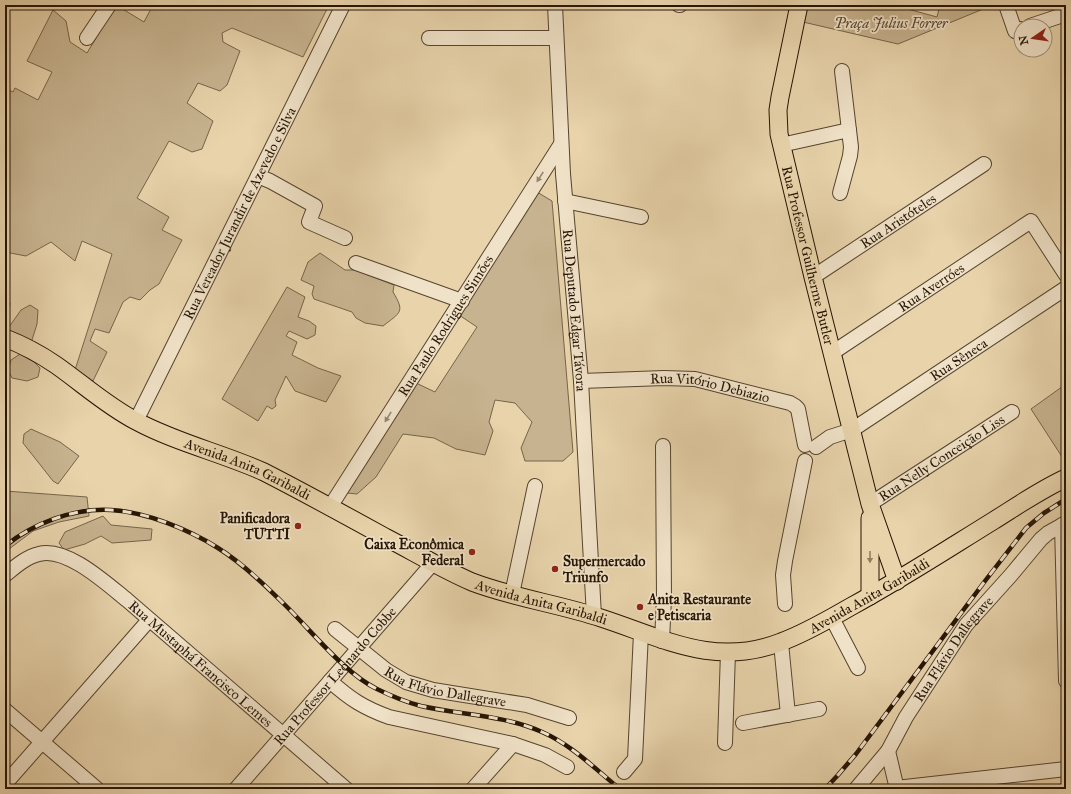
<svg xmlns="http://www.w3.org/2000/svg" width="1071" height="794" font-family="'IM FELL Great Primer',serif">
<rect width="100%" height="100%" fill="#e8d3ab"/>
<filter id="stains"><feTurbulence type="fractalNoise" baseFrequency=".005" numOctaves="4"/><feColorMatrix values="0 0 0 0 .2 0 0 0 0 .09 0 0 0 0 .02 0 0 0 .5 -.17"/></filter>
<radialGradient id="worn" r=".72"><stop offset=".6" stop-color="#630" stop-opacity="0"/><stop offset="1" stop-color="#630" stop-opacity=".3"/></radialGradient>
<!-- green -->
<g fill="#c7b38f" stroke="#76644a">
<path d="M116,5L144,22L153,5H329L303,57L232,28L222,33L223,42L240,51L227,85L220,91L198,83L187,103L213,121L202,149L192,152L169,141L137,198L169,217L162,230L182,240L159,284L150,290L140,300L130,297L123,302L109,333L95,329L90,341L107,352L93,381L75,370L112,254L82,241L75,261L51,242L26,256L5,252V88L13,92L15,88L38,100L52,72L27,61L53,10L66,21L70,42L87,53Z"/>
<path d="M805,5H893L937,17L940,5H993L898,44L803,22Z"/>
<path d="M537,192L552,201L573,452L563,461H525L521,448L532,422L515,403L495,400L489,422L493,431L485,455L456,449L434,438L403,434L376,477L357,494L347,493L416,383L435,392L477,327L459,315Z"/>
<path d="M320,253L345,270H355L394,285L393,292C405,312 401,312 383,326L365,323L356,318L352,312L314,299L312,294L314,286L301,280L308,262Z"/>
<path d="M287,287L305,297L298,317L309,321L316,326L315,335L307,339L289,331L286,336L297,342L292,355L318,368L341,376L326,402L295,391L286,376L275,400L276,406L272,409L267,406L258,421L222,399Z"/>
<path d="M5,297L10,303L9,312L5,321L9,327L21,310L30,305L38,310L37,324L31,343L5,331Z"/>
<path d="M20,354L34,362L40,368L38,377L27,381L12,378L8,370L11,360Z"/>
<path d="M1066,384V463L1031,409Z"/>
<path d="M31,429L60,442L79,456L58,484L53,481L23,443L24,434Z"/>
<path d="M5,491L87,497L89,516L59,522L33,531L5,552Z"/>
<path d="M103,516L111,525L152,529L151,540L112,543L101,536L85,544L64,550L59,543L65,532Z"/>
</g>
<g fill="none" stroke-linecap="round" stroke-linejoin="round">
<!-- minor casing -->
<g stroke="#56442e" stroke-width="16">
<g id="minor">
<path id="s1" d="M555,5L563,174L581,381L594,616"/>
<path d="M679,5H680"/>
<path d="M1006,5L1015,31L1021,29"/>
<path d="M1030,26L1066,14"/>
<path d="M87,38L109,5"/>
<path d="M429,38H556"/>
<path d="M781,145L849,130"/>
<path d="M258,176L270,181L315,206L309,222L345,238"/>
<path d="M840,193L850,156L851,147L842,71"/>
<path d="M565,201L641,217"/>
<path d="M356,263L462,301"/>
<path id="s2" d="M813,277L984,164"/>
<path id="s3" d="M832,353L1031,221L1066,275"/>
<path id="s4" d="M581,381L664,378L695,379L790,403L795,406L798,409L805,445"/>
<path id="s5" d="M136,421L343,5"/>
<path id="s6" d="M816,447L830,437L852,430L1066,288"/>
<path id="s7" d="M870,504L1012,412"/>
<path id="s8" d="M330,507L561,144"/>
<path d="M1062,525L1066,681"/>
<path id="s9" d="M5,575C15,567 26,557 39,554C66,546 107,584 127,600L346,789"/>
<path d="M512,594L535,486"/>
<path d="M785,604L783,575L785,561L805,461"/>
<path d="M832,618L858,668"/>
<path id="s10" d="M335,629L386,670L406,682L433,690L527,705L569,718"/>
<path d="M662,641L664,598L663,446"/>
<path d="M781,643L788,715"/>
<path d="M330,681C350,699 364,708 389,717L513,744L545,755L567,767"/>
<path d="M5,710L97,789"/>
<path d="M743,723L819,709"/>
<path d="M725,743L728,652"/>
<path d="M888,751L897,789"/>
<path d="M624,772L635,759L641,633"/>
<path d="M5,784L149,620"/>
<path d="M896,788L1066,769"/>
<path id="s11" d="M236,789L433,563"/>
<path d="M473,789L513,744"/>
<path id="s12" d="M856,789L888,751L906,717L966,625L1011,575L1041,539L1048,533L1066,523"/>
</g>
</g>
<!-- major casing -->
<g stroke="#261504" stroke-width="19">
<g id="major">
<path id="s13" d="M799,5L780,97L778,110L779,134L813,277L870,504L897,581"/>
<path id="s14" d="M5,338C23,345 40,354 56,365C83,384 107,406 136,421C177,443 222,453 264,472C305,493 345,515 385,537C414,552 442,569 472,582C514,598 559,604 601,618C663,638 714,668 781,642C806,633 829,619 852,606C900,580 946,550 993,521C1017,506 1040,490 1066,478"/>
<path d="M870,518V596"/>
</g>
</g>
<!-- minor -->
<use href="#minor" stroke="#f0e2c8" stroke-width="14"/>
<!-- major -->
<use href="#major" stroke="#e8d3ab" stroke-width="17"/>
<!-- rail casing -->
<g stroke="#261504" stroke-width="4.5">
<g id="rail">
<path d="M5,546C34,523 73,508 111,510C146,512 188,529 218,548C242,563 263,583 283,603C310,629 344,673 377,689C391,696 406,702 421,706C461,715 504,715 542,732C572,745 595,769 620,789"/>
<path d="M825,789L838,775L856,754L985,581L1026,528L1044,513L1066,499"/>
</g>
</g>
<!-- rail -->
<use href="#rail" stroke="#f0e2c8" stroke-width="3" stroke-dasharray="9" stroke-linecap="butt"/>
</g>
<!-- one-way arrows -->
<defs><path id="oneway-solid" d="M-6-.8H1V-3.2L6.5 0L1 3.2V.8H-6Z"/></defs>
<g fill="#958670">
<use href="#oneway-solid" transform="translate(540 177) rotate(123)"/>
<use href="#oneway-solid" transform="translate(388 417) rotate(122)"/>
</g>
<use fill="#917e60" href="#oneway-solid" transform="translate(870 557) rotate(90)"/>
<!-- markers -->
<g fill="#8f2418" stroke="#f0e2c8" stroke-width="1.5">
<circle cx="298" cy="526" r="4"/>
<circle cx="472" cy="552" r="4"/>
<circle cx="555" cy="569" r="4"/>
<circle cx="640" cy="607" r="4"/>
</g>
<g text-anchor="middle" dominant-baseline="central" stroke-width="3.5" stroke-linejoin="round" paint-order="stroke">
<!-- park labels -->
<g font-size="14" font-style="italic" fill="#56442e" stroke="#f0e2c8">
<text x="891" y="23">Praça Julius Forrer</text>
</g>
<!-- street labels -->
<g font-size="14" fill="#261504" stroke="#f0e2c8">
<text stroke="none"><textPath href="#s5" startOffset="232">Rua Vereador Jurandir de Azevedo e Silva</textPath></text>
<text stroke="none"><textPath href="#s2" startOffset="102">Rua Aristóteles</textPath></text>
<text stroke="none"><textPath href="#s13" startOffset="256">Rua Professor Guilherme Butler</textPath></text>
<text stroke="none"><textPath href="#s3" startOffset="119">Rua Averróes</textPath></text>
<text stroke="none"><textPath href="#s1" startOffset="306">Rua Deputado Edgar Távora</textPath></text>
<text stroke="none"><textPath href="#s8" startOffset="215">Rua Paulo Rodrigues Simões</textPath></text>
<text stroke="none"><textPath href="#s6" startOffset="168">Rua Sêneca</textPath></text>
<text stroke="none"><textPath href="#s4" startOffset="130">Rua Vitório Debiazio</textPath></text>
<text stroke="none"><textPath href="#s7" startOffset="85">Rua Nelly Conceição Liss</textPath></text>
<text stroke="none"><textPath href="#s14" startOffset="277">Avenida Anita Garibaldi</textPath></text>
<text stroke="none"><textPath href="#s14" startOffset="949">Avenida Anita Garibaldi</textPath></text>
<text stroke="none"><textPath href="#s14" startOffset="601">Avenida Anita Garibaldi</textPath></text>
<text stroke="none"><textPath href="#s12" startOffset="171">Rua Flávio Dallegrave</textPath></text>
<text stroke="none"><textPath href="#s9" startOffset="240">Rua Mustaphá Francisco Lemes</textPath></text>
<text stroke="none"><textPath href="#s11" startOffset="150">Rua Professor Leonardo Cobbe</textPath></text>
<text stroke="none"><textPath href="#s10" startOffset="128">Rua Flávio Dallegrave</textPath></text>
</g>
<!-- poi labels -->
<g font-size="14" font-weight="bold" fill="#261504" stroke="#f0e2c8" text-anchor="end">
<text x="290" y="518">Panificadora<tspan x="290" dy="16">TUTTI</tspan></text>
<text x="464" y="544">Caixa Econômica<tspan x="464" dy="16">Federal</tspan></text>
<text x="563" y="561" text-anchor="start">Supermercado<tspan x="563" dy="16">Triunfo</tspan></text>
<text x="648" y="599" text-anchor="start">Anita Restaurante<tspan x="648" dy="16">e Petiscaria</tspan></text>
</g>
</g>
<!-- margin -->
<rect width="1071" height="794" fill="none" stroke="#e8d3ab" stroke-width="20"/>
<rect x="6" y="6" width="1059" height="782" fill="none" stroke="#261504" stroke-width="2"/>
<rect x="10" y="10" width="1051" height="774" fill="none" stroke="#261504"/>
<!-- north arrow -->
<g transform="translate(1033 38) rotate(257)"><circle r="19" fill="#f0e2c8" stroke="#9f907a"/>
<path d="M0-3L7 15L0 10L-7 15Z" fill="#8f2418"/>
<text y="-6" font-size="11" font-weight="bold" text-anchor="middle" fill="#261504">N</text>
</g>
<rect width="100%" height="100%" filter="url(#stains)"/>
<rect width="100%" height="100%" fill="url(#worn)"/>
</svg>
